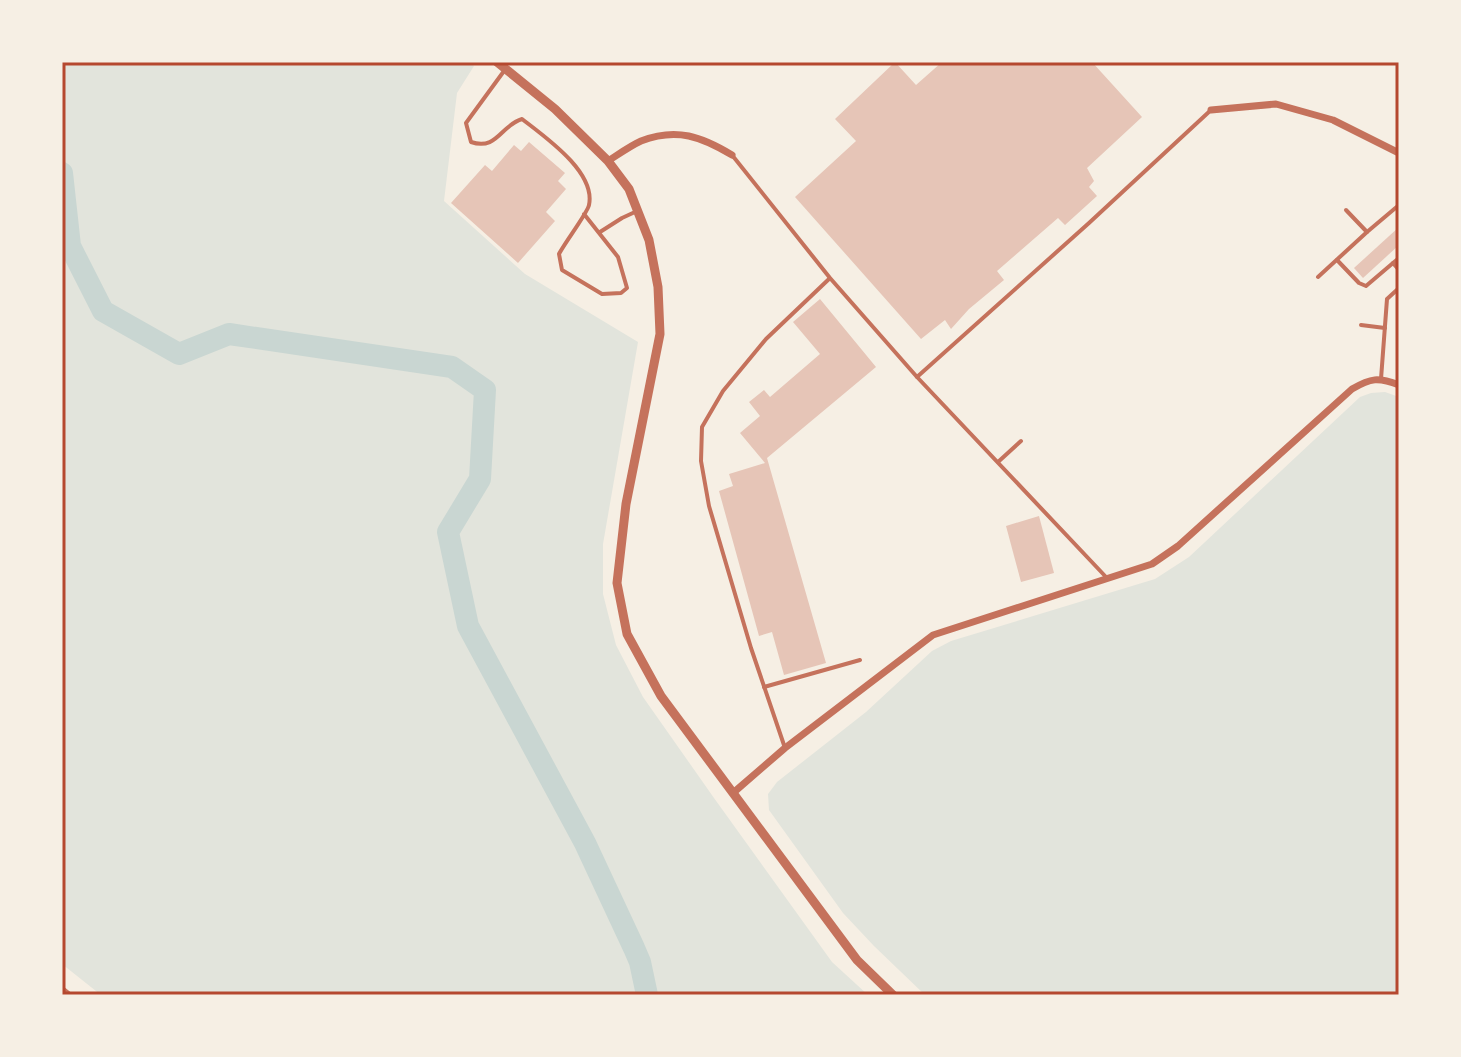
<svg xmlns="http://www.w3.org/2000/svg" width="1461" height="1057" font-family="Helvetica,sans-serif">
<rect width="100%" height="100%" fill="#f6efe4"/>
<!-- green -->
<g fill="#e2e4dc">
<path d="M62,62H470L474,66L457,93L444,201L525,274L638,342L603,544V594L616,645L643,697L714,798L832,962L868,995H101L62,964Z"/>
<path d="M1385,392L1399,397V995H925L874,946L843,913L769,810L768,794L777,782L866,712L932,651L951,641L1155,579L1189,557L1360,397L1371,393Z"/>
</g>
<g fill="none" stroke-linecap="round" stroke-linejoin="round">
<!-- river -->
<path stroke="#c9d6d2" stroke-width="22" d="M62,173L70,246L103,311L179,354L229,334L452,367L485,390L480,479L448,532L468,626L585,843L634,948L640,962L647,995"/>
</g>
<!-- building -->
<g fill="#e6c5b7">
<path d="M895,62L916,85L942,62H1092L1142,117L1087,168L1094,181L1089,187L1097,196L1065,225L1058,218L997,271L1004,280L969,309L951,329L945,320L921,339L795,197L856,141L835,119Z"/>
<path d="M529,142L565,173L558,181L566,189L546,212L555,221L518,263L451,203L485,165L492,171L514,145L521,151Z"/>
<path d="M1399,227V245L1363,278L1354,268Z"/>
<path d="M820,299L876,367L767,458L826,663L784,675L772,632L759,636L719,491L733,486L729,474L765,463L740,433L760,416L749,402L764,390L770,397L820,354L793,322Z"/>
<path d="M1039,516L1054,573L1021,582L1006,526Z"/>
</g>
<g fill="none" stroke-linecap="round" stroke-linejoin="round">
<!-- service -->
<g stroke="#c5725c" stroke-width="4">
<path d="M504,71L466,123L471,142C497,151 501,125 522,119C545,137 596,172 589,205C588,212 564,244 559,254L562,270L602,294L621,293L627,288L618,257L584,214"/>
<path d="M732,155L830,278L917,377L1106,577"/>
<path d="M1346,210L1367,232L1399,205"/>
<path d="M600,232L622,218L635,212"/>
<path d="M1399,258L1393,263L1399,270"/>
<path d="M1337,260L1359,283L1366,286L1393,263"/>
<path d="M1318,277L1367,232"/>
<path d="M1361,325L1385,328"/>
<path d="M917,377L1089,223L1211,110"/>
<path d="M1381,379L1387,299L1399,288"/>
<path d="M998,462L1021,441"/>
<path d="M764,687L860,660"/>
<path d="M785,748L751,648L709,506L701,461L702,427L723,391L766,339L829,279"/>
</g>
<!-- minor -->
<g stroke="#c5725c" stroke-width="7">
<path d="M1211,110L1276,104L1333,120L1399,153"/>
<path d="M608,161C619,154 630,146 641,141C677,127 702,137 732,155"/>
<path d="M733,793L785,748L933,635L1152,564L1178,546L1352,389C1371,378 1378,377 1399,385"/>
</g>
<!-- tertiary -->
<g stroke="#c5725c" stroke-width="9">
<path d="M497,62L555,109L608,161L629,189L649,240L658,287L660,334L626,504L617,583L627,634L661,696L857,960L893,995"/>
<path d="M62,991L67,995"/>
</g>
</g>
<!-- border -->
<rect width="1461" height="1057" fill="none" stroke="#f6efe4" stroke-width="128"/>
<rect x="64" y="64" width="1333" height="929" fill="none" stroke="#b5482f" stroke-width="3"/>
</svg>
